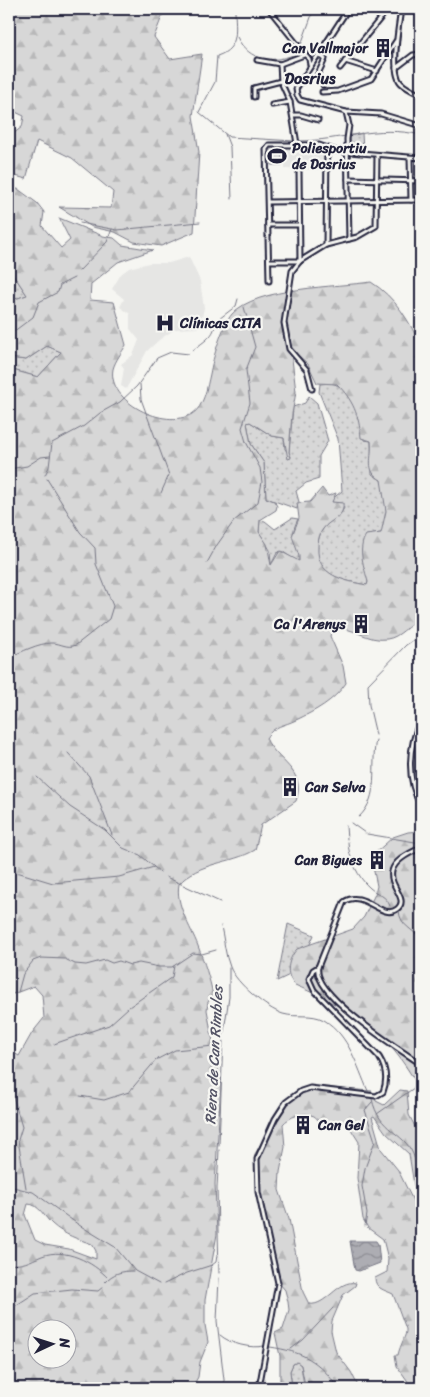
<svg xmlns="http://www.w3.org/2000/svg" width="430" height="1397" font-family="Sriracha,sans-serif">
<defs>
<pattern id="grass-dots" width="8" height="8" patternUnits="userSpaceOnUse" patternTransform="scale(1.25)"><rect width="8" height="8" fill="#d7d7d7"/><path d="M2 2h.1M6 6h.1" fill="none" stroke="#b8b8b9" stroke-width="1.8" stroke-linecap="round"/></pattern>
<pattern id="forest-firs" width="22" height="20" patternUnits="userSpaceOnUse" patternTransform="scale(1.25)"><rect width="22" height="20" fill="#d7d7d7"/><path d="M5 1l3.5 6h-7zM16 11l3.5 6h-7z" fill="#b8b8b9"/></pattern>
<pattern id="water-waves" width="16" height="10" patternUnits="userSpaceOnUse" patternTransform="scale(1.25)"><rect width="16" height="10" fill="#adadb3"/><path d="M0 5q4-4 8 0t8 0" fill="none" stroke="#8c8c93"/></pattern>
</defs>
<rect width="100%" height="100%" fill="#f6f6f2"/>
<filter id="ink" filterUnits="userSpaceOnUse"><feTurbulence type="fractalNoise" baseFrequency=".02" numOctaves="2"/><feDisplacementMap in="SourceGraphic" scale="10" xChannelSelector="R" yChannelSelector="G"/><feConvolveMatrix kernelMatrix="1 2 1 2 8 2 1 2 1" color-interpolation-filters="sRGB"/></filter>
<g filter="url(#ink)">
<!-- built -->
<g fill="#e6e6e4">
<path d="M295,147L325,154L326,170L285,169L286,148Z"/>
<path d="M189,257L200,281L204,308L201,322L197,328L175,329L159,340L147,351L126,389L121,386L124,368L121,364L133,355L139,340L130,329V314L120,307L124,299L112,289L121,274L129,268L149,263H169Z"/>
</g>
<!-- grass -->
<g fill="url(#grass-dots)" stroke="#7c7c89">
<path d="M362,133L363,151L350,150V136Z"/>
<path d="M9,274H13L27,295L9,301Z"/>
<path d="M47,346L61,352L38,377L9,369V358L26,360Z"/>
<path d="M330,383C353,386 359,421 364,440L371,441L372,474L381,480C387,496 389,517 381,533L367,535L362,550L368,582L367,585C345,581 316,576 317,548C318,542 319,535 323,529C329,520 339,519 344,508L341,503H334L331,500L342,491L338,439L319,392L320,384Z"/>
<path d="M309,396L317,403L328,441L319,456V479L306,483L296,491L299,502L297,509L266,498L264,463L251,444L247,423L250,422L272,436L284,438L285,449L291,457L289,452L293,407L305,403Z"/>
<path d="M292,518L298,519C286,543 301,544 299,561H296L282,551L277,553L271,565L270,550L259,532L260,520L265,521L275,529Z"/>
<path d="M288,924L314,935L298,971L277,981Z"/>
<path d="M297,1362L301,1365L304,1385L310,1388H292L290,1371L293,1364Z"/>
</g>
<!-- forest -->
<g fill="url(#forest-firs)" stroke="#7c7c89" fill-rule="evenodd">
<path d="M9,9H165L154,37L170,59L202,54L193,116L199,152L194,232L161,246L134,242L115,232L92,227L59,207L111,208L113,192L72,158L37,141L26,179L9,174V137L22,127L24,116L9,109Z"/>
<path d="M18,189L37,203L44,212L42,226L61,248L70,240L59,218L103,236L114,238L122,245L153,250L118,262L91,284L90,300L114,302L126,345C122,352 115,361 113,369C107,402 165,430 192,414C204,407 207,387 210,374C213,358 222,326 232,314C256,287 337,287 371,282C395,297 411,322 421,348V585L417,598L421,602V620C406,625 401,637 387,639C367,642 353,626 333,628L330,636L343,666L346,683C334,701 315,711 296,720C284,726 274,725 266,738C276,762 307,769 296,801L261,825L255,850C231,864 198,862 179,884C175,905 191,927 198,946C204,962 210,979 213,995L208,1002L207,1010L221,1084L215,1184L217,1234L205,1300V1325L208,1342L200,1362L198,1377L192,1388H9V1050L19,1056L32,1033L44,1018L42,995L34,986L13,994L9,992V369L38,377L61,352L47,346L26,360L9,358V301L27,295L13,274H9V190ZM299,356L308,364L317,383L337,384C353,400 359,415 361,438L371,441C373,458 364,470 381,480L386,511L381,533L366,535C357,549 364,567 368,582L367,585C345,581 316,576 318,547C318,541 319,534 323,529C330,519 345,518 343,503L332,502L336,493L328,496L322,488L310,502L297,503L299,518L292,536L299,556V561L280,551L271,565L267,544L259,532L260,520L276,510L277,506L274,501L266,498L264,463L251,444L247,423L250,422L272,436L284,438L288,459L291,458L289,452L292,414L296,392L292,359ZM28,1204C39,1204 45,1218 52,1224C64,1235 78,1239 92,1244L96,1251V1259L69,1249L45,1245L35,1240L25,1215ZM38,1330H68V1360H38Z"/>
<path d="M421,719V768C408,747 410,741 421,719Z"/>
<path d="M421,831V1090C412,1076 403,1061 392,1048C366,1019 330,1000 295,985C284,974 288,959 297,949L353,929L364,917L375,894L377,886L372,862L374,854L393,837L408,832Z"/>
<path d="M317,1087L372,1091L376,1101L384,1105L400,1090L407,1091L409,1115L421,1138V1205L414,1185L409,1154L386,1133L374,1116L372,1117L381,1149L398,1170L421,1217V1388H410L407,1380L397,1366L395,1355H398C400,1345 407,1335 406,1329L393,1294C385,1290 375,1289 375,1278L387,1272L388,1259L383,1239L368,1228L363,1219L357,1178L359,1142L347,1123L326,1128C320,1126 319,1119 314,1116C303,1111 289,1117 283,1124L285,1147L280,1172L279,1190L289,1219L303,1292L309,1304C326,1307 338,1279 356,1283L355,1286L343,1295L332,1321L331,1331L336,1352L351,1372L359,1388H310L305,1385L301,1365L297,1362L293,1364L290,1371L292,1388H280V1356L275,1333L283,1329L289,1310L288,1302L285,1290L274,1277L257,1186L255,1154L288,1097L304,1088Z"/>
</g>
<!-- garden -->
<path fill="#d7d7d7" stroke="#7c7c89" d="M282,147V165H271V148Z"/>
<!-- water -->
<path fill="url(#water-waves)" stroke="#757583" d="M350,1241H376L378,1244L380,1263L359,1271L355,1270Z"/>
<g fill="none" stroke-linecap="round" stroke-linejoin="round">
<!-- stream -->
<g stroke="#757583" stroke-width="1">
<path d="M235,9C235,29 241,48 217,56L215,82L199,112L229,137L294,141"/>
<path d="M237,37C249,62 274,64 298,53L314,9"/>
<path d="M225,134L230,147L232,199"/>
<path d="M298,141C343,141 375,124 421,135"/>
<path d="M80,223L117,230L200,222"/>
<path d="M79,271L107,242L112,229"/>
<path d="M9,335L33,317L39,302L58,292L60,285L74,278"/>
<path d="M140,384L141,399L169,475L161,493"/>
<path d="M9,469L27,466L41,457L50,456"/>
<path d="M45,475L49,467L52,443L84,426L100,413L120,402L137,386L157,358L171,352L189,354C199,343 216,338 215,322L236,306L238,299"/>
<path d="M207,563L217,545L234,521L258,502L262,482L260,468L246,442L242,428L250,403L246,370L255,347L244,307"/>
<path d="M9,657C22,652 38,643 52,643C61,643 67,649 76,645L109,619L113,606L96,564L95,548L80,532L47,479"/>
<path d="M376,735L369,705L368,684L406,645L421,635"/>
<path d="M68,753L89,776L112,835"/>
<path d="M37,777L70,807L105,830L123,848L140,855L154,867"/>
<path d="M359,817C381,796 370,767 376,740"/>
<path d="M351,823L365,833"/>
<path d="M346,826L347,839"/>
<path d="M367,834L421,843"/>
<path d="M348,842C348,857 359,879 370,888C378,895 386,895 390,906"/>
<path d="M9,872L20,873L53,883L119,877L154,867L160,872"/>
<path d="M166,877L220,902"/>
<path d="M399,911C400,926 413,929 421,939"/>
<path d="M221,926C224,939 225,955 230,967C236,983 267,1009 283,1014C297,1018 311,1013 324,1020C349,1035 357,1066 368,1091"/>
<path d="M18,992L23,974L33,961L41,958L65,959L75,964L86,965L105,960L112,963L119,961L130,965L139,963L159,967H172L193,953L202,954L216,950"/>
<path d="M54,1044L109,1025L129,1007L172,977L174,966"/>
<path d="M9,1088L12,1093L22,1127L18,1140L26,1188"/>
<path d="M80,1096L104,1100L129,1092L156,1060L175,1050L223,1045"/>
<path d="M372,1099C379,1132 403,1131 413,1154C419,1168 414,1184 421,1199"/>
<path d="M377,1114L421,1083"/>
<path d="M219,1145L223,1038L229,997V968"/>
<path d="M219,1150L217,1188L219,1273"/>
<path d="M9,1186L33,1192L79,1225L115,1247L135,1271L159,1284"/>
<path d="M365,1226L367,1214L362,1186L365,1168L375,1141L365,1110L372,1102"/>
<path d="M9,1264C23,1266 29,1261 42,1256C65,1247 93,1262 108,1278"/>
<path d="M219,1278L217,1321L225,1388"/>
<path d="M105,1282C113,1273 122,1271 133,1271"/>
<path d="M164,1284L187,1273L212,1265L216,1262L217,1255"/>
<path d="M9,1310L35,1293L72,1289L98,1291L103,1287"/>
<path d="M220,1335C230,1344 251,1349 264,1346"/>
<path d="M270,1347C303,1352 319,1360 338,1388"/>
<path d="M291,1349L303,1340L333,1308"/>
</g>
<!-- minor casing -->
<g stroke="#22223b" stroke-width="7">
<g id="minor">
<path d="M269,9L309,59L310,65"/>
<path d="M401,9C399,24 390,72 401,83C406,88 415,92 421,95"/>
<path d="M319,55L325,59L316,78L322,81L323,85"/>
<path d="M257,60L280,64L304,55"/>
<path d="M345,61L377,71"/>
<path d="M280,64L281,82L290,102L297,144"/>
<path d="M340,68L388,9"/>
<path d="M396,68L413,55L421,54"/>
<path d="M322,92L338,91L371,79L396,41"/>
<path d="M297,95L300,100L346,112L381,114L421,126"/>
<path d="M297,95L296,89L348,9"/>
<path d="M254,97V88L281,81"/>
<path d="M272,105L290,102"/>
<path d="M346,112L349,125L347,139L349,239"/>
<path d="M293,115H301L318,120"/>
<path d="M410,158L411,200"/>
<path d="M299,171L300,261"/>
<path d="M348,179L421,181"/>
<path d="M268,202L421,200"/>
<path d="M268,225H299"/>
<path d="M326,245L327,149"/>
<path d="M269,261H300"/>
<path d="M269,281L266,149L269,145H319L337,151L421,158"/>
<path d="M312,389L307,370L289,349L284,323L292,271L300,261L326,245L357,237L376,226L377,155"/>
<path d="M421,719C408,747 406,779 421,806"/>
<path d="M421,848C360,873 416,895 397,909C382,921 363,888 344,902L318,967C312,995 399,1049 421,1064"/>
<path d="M259,1388L278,1283L258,1192L257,1159L275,1119L286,1102L301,1091L310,1088L376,1096L383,1092C388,1079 386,1068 379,1057L314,990L309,979L313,970L318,967"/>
</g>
</g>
<!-- minor -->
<use href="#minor" stroke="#f6f6f2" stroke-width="3"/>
</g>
</g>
<!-- icons -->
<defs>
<g id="building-bare" transform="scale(1.5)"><path d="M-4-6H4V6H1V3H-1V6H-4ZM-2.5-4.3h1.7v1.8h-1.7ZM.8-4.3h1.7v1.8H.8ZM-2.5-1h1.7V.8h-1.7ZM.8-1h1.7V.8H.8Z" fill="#22223b" stroke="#f6f6f2" stroke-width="2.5" paint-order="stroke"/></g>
<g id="stadium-bare" transform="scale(1.5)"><path d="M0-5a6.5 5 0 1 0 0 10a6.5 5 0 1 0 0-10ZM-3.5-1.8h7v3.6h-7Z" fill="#22223b" stroke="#f6f6f2" stroke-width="2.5" paint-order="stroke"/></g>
<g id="hospital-bare" transform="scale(1.5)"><path d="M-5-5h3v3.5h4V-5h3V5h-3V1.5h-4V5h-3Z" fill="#22223b" stroke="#f6f6f2" stroke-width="2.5" paint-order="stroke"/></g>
</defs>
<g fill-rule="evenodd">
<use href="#building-bare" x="383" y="48"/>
<use href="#stadium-bare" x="277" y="156"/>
<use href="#hospital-bare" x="165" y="323"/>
<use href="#building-bare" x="361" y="624"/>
<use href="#building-bare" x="290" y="787"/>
<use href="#building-bare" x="377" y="860"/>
<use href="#building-bare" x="303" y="1125"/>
</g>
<g text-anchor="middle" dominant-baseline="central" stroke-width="4.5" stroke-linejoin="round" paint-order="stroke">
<!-- poi labels -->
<g font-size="14" font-weight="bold" fill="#22223b" stroke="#f6f6f2" text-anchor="start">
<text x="368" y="48" text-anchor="end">Can Vallmajor</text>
<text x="292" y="148">Poliesportiu<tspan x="292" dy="16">de Dosrius</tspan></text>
<text x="180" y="323">Clínicas CITA</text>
<text x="346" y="624" text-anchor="end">Ca l'Arenys</text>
<text x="305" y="787">Can Selva</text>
<text x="362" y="860" text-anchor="end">Can Bigues</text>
<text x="318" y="1125">Can Gel</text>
</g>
<!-- water labels -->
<g font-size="15" font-style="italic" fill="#535365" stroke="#f6f6f2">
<text transform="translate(214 1055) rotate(-87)">Riera de Can Rimbles</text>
</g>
<!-- quarter labels -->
<g font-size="16" font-weight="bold" fill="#22223b" stroke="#f6f6f2">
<text x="310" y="78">Dosrius</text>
</g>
</g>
<!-- margin -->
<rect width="430" height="1397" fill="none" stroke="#f6f6f2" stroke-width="30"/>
<rect x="15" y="15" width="400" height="1367" fill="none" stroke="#22223b" stroke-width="2" filter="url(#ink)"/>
<!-- north arrow -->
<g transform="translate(52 1344) rotate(86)"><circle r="24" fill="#f6f6f2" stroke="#a1a1a9"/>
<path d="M0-4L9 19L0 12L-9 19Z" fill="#22223b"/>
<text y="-8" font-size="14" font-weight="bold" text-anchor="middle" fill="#22223b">N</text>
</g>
</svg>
